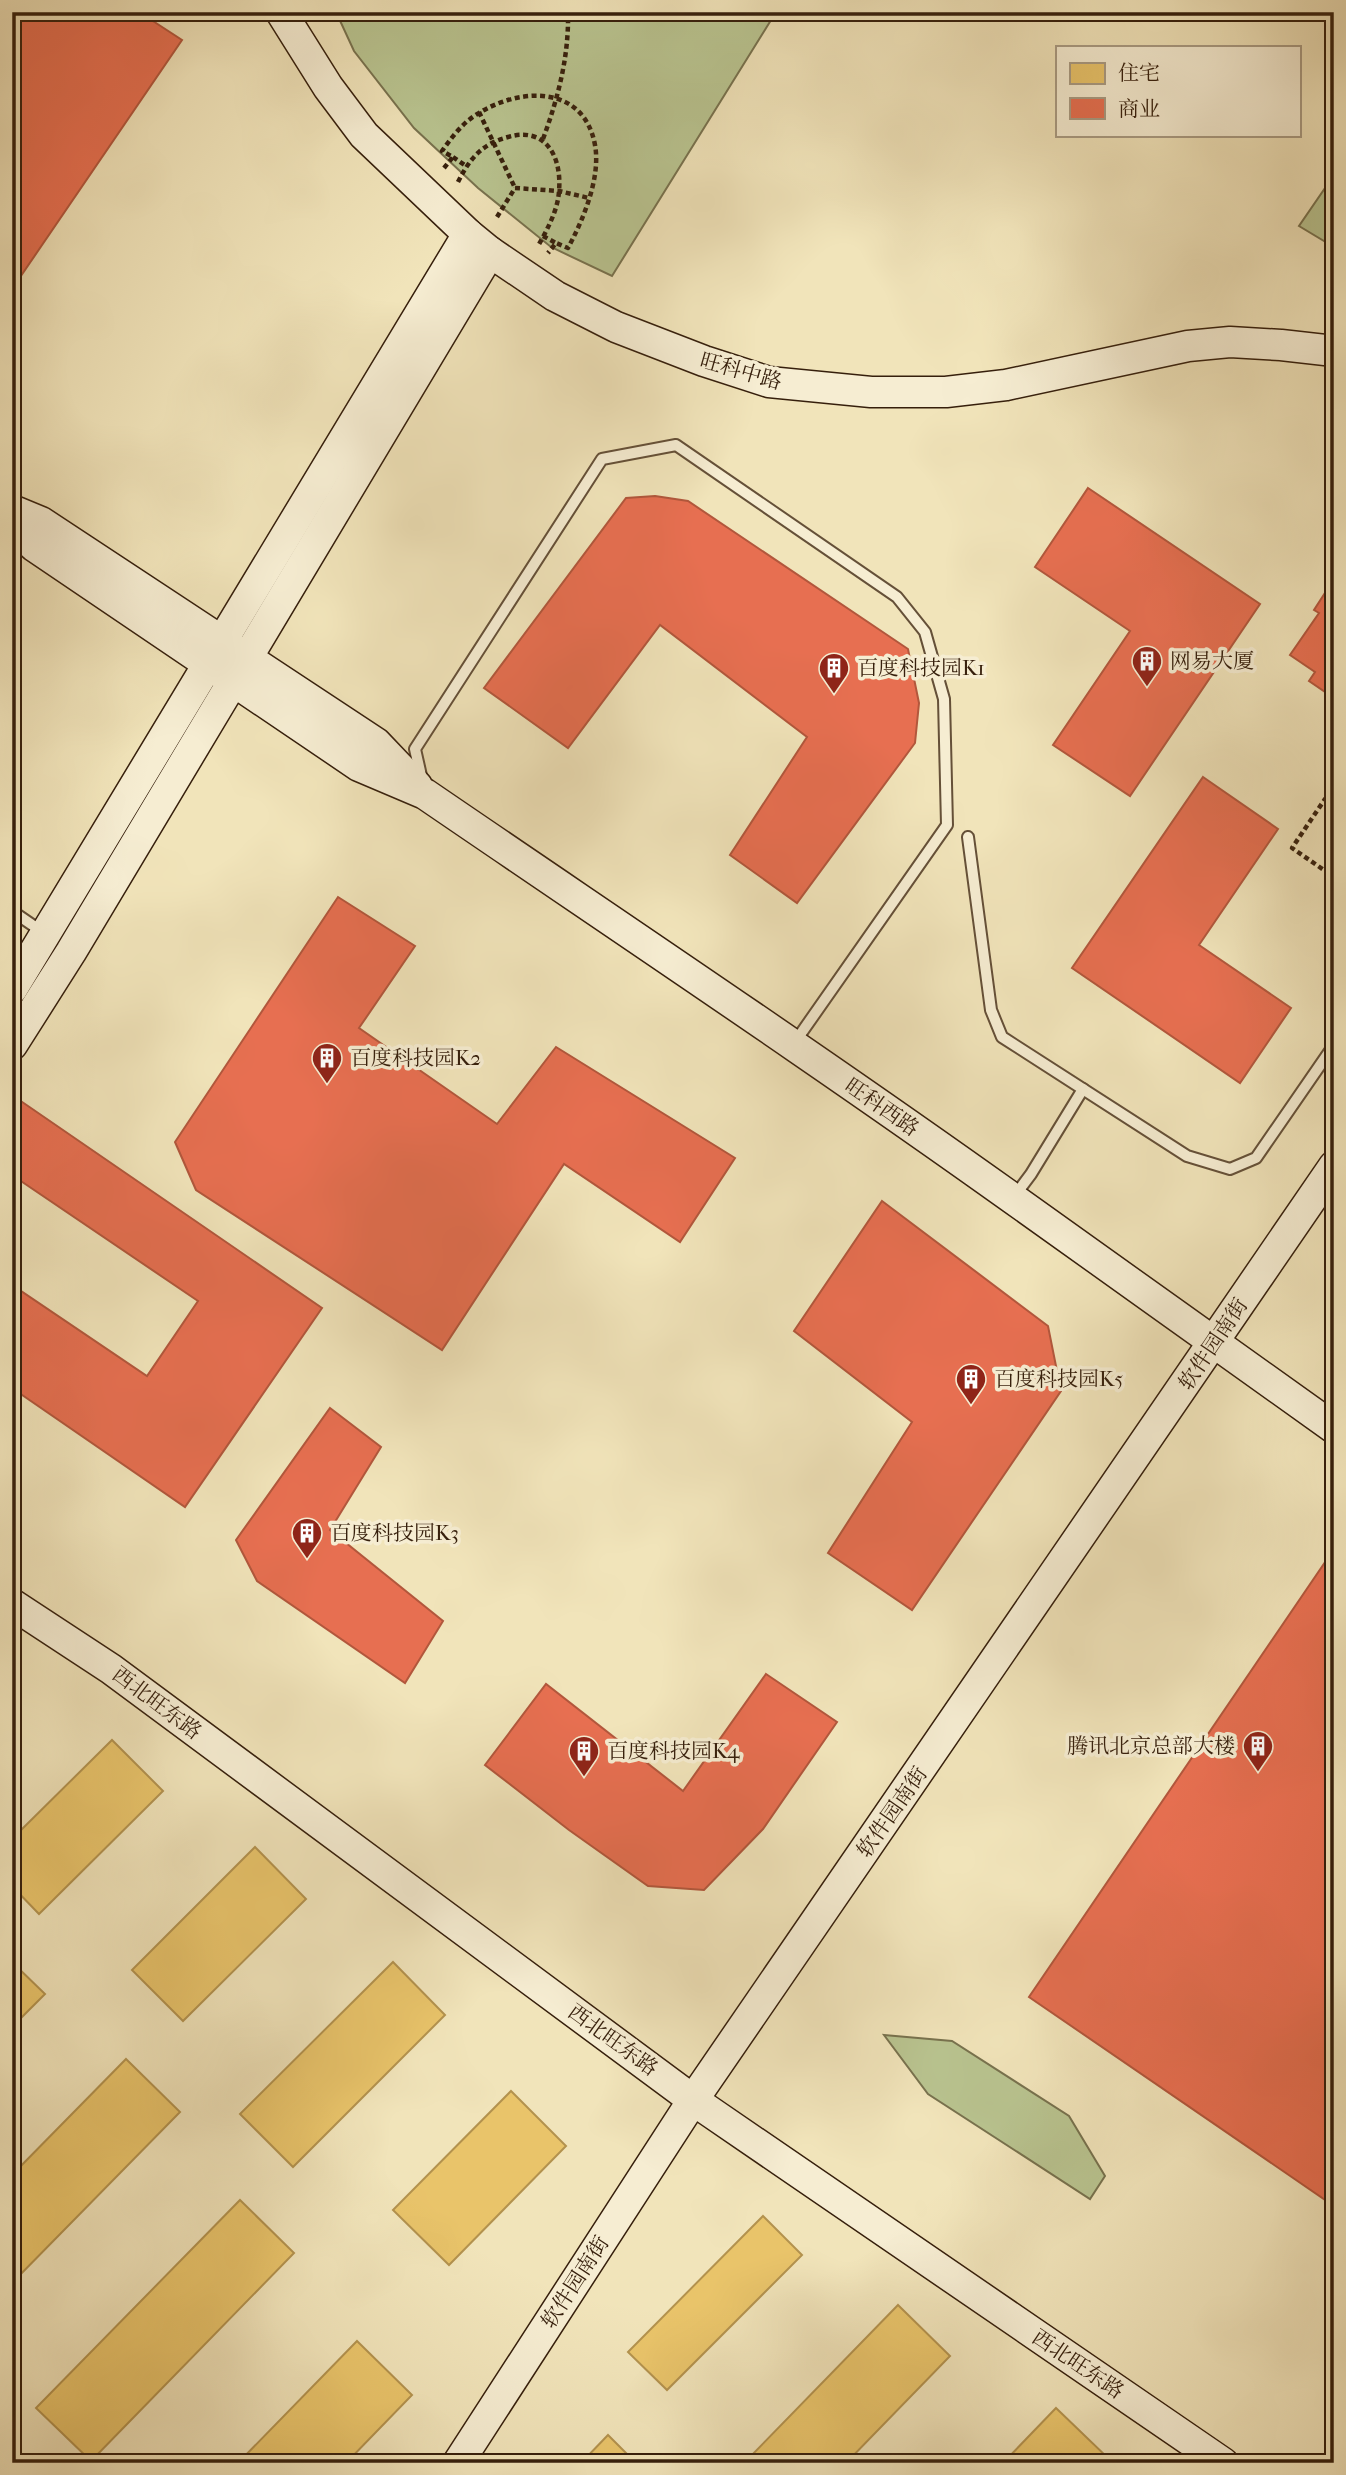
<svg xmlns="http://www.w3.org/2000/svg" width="1346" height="2475" font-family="'IM FELL French Canon','Noto Serif SC',serif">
<rect width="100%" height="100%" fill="#f1e4ba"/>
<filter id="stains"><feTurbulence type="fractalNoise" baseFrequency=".00286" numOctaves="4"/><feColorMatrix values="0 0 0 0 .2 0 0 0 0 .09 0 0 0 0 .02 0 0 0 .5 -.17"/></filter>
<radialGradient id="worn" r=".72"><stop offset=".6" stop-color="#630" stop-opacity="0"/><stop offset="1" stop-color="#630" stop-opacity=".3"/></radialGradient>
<!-- green -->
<g fill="#b9c490" stroke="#78724e" stroke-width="2">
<path d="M336,12H776L612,276L551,247L478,188L414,128L354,51Z"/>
<path d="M1334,175V247L1299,226Z"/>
<path d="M884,2035L952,2041L1069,2116L1105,2176L1090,2199L928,2094Z"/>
</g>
<!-- homes -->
<g fill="#e9c46a" stroke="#b3924e" stroke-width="2">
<path d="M112,1740L163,1791L39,1914L12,1886V1839Z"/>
<path d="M255,1847L306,1899L183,2021L132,1970Z"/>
<path d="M12,1962L45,1994L12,2027Z"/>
<path d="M393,1962L445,2015L293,2167L240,2114Z"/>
<path d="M126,2059L180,2112L12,2283V2175Z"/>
<path d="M511,2091L566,2146L449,2265L393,2210Z"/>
<path d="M240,2200L294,2253L91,2461L36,2408Z"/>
<path d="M763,2216L802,2255L667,2390L628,2352Z"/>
<path d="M898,2305L950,2356L846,2463H752L748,2459Z"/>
<path d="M357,2341L412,2395L346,2463H238Z"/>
<path d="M1056,2408L1108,2458L1104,2463H1003Z"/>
<path d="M608,2435L636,2463H581Z"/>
</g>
<!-- shops -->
<g fill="#e76f51" stroke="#b2573c" stroke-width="2">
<path d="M12,12H139L182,40L12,289Z"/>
<path d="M1088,488L1260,604L1130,796L1053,745L1130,631L1035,567Z"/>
<path d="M655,496L688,501L908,649L919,703L915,743L797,903L730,855L807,737L660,625L568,748L484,688L626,498Z"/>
<path d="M1332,582L1334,584V698L1309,681L1315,672L1290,655L1319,613L1314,610Z"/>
<path d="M1203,777L1278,829L1199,945L1291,1008L1240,1083L1072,968Z"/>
<path d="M338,897L415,946L359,1028L497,1124L556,1047L735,1158L680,1242L564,1164L442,1350L196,1190L175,1142Z"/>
<path d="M12,1095L322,1308L185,1507L12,1388V1285L147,1376L198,1301L12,1175Z"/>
<path d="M882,1201L1048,1326L1061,1391L912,1610L828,1553L912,1422L794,1331Z"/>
<path d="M330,1408L381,1447L330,1530L443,1621L405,1683L257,1581L236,1540Z"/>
<path d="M1334,1549V2206L1029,1997Z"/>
<path d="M766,1674L837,1722L763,1829L704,1890L648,1886L569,1830L485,1765L546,1684L683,1791Z"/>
</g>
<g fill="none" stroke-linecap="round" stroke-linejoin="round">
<!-- lane casing -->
<g stroke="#655038" stroke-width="14">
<g id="lane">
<path d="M422,780L415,749L602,459L676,445L897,597L925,632L944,699L947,825L795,1042"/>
<path d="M968,837L991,1010L1002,1037L1187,1156L1230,1169L1256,1158L1334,1045"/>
<path d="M12,911L44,933"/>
<path d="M1013,1198L1031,1174L1083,1089"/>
</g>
</g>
<!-- secondary casing -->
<g stroke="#361f0c" stroke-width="33">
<g id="secondary">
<path d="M281,12L328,87L364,135L468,234L490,252L555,296L616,327L704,361L769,382L871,392H946L1006,385L1188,346L1230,342L1281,345L1334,351"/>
<path d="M12,510L41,522L376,743L417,786"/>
<path d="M12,525L34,546L359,766L425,794C621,928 819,1060 1012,1198C1120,1274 1226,1352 1334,1428"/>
<path d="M12,989L468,234"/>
<path d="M12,1045L71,952L490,252"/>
<path d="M12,1604L111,1669L693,2100L1223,2463"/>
<path d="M458,2463L693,2100L1334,1166"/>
</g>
</g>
<!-- path -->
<g stroke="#361f0c" stroke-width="4.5" stroke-dasharray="5 3.5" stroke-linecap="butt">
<path d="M479,112L515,188"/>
<path d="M543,139C558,98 569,57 568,12"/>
<path d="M453,157L466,166"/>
<path d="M444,168L453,157L442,151C452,137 463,122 479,113C521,87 584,85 595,145C601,178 583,220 568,248L556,243L548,253"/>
<path d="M458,182C470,158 482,144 508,137C546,126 562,157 559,191C558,210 547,230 538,246"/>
<path d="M515,188L559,191L589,198"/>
<path d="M497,217L515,188"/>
<path d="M543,236L556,243"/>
<path d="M1334,805L1325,799L1292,848L1334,877"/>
</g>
<!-- lane -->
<use href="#lane" stroke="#f6edd2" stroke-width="10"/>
<!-- secondary -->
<use href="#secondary" stroke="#f6edd2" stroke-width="30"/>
</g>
<!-- icons -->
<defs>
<g id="building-pin" transform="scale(1.575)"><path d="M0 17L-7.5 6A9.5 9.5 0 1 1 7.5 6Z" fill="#8f2418" stroke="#f6edd2"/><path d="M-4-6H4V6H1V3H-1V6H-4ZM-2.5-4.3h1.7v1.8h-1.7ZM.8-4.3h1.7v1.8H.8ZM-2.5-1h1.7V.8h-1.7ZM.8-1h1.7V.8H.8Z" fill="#fff"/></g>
</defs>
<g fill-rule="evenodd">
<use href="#building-pin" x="1147" y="661"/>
<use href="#building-pin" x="834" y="668"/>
<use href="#building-pin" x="327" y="1058"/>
<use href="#building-pin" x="971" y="1379"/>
<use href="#building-pin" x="307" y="1533"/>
<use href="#building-pin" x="1258" y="1746"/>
<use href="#building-pin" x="584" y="1751"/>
</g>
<g text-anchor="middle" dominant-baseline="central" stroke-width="7" stroke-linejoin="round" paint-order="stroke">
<!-- street labels -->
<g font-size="21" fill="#361f0c" stroke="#f6edd2">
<text transform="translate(741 371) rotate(16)">旺科中路</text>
<text transform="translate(882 1107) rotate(35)">旺科西路</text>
<text transform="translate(1213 1344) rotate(-56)">软件园南街</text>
<text transform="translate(157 1703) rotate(37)">西北旺东路</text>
<text transform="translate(892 1812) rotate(-55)">软件园南街</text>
<text transform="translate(613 2040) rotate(36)">西北旺东路</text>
<text transform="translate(575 2282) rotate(-57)">软件园南街</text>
<text transform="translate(1078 2364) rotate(34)">西北旺东路</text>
</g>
<!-- poi labels -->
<g font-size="21" fill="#361f0c" stroke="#f6edd2" text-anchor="start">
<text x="1170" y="661">网易大厦</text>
<text x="857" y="668">百度科技园K1</text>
<text x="350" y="1058">百度科技园K2</text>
<text x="994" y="1379">百度科技园K5</text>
<text x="330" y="1533">百度科技园K3</text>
<text x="1235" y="1746" text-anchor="end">腾讯北京总部大楼</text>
<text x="607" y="1751">百度科技园K4</text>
</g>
</g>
<!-- margin -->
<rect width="1346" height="2475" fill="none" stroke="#f1e4ba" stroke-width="42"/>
<rect x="14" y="14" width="1318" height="2447" fill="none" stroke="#361f0c" stroke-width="3.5"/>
<rect x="21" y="21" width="1304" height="2433" fill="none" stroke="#361f0c" stroke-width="2"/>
<!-- legend -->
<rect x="1056" y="46" width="245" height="91" fill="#f6edd2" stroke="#a99b83" stroke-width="2"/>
<rect x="1070" y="63" width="35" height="21" fill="#e9c46a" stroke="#a99b83" stroke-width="2"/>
<text x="1118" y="80" font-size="21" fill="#361f0c">住宅</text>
<rect x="1070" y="98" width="35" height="21" fill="#e76f51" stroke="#a99b83" stroke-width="2"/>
<text x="1118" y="116" font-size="21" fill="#361f0c">商业</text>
<rect width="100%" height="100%" filter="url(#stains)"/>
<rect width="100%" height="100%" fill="url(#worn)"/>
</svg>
